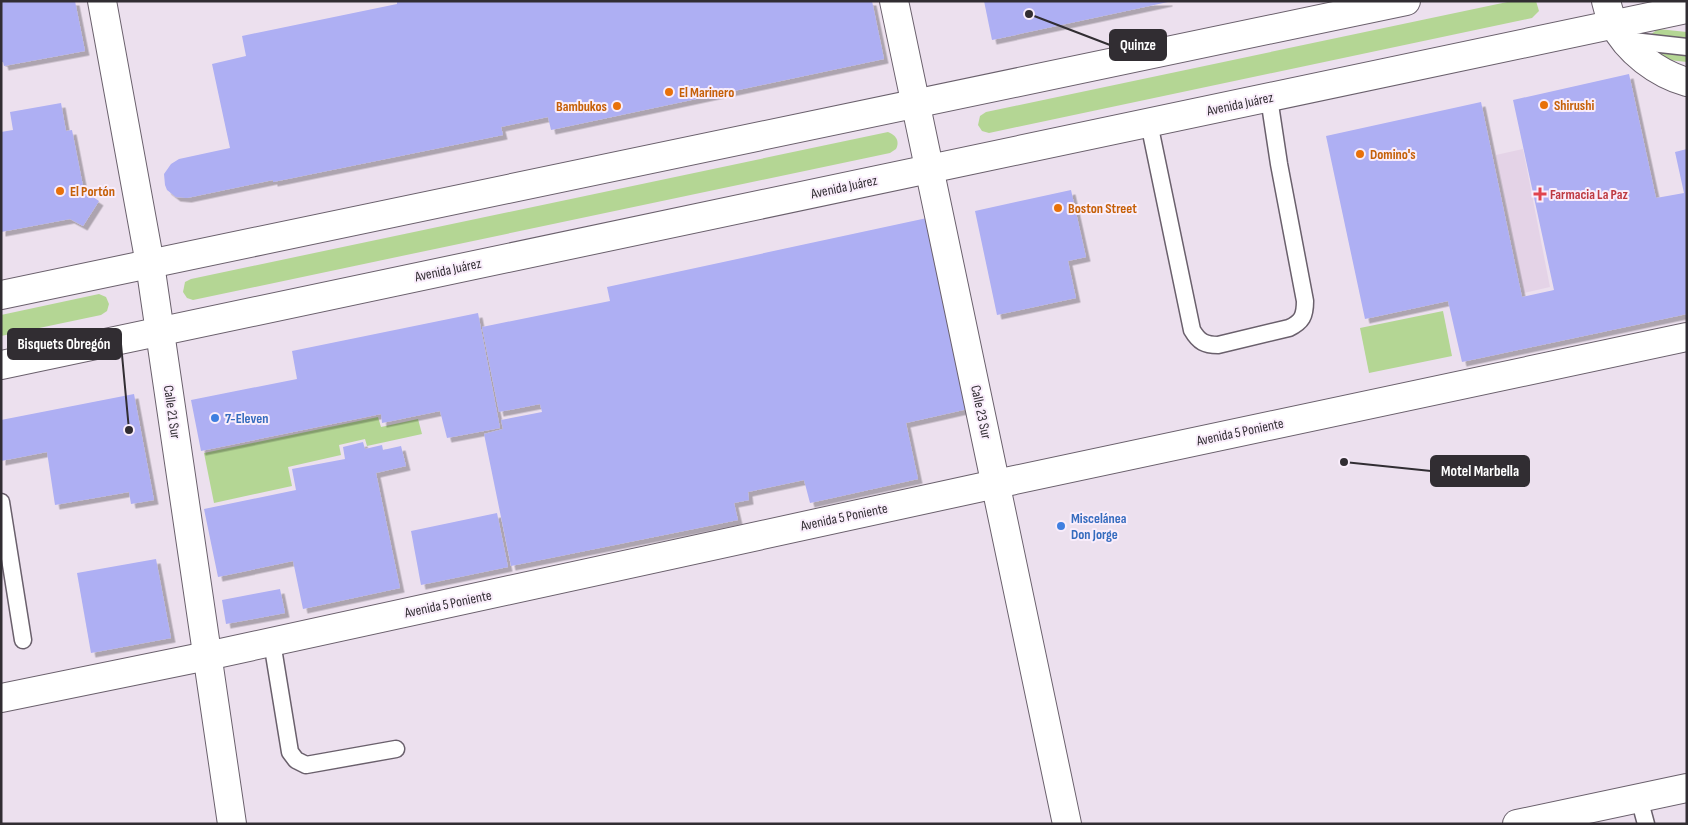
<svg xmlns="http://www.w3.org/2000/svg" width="1688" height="825" font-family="'Sofia Sans Condensed',sans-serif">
<defs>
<filter id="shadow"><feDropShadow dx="4.5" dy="4.5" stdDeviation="0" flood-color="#0004"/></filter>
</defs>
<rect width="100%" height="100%" fill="#ece0ee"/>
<!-- built -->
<path fill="#e4d3e7" d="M1523,149L1550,287L1524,293L1496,155Z"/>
<!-- green -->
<g fill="#b4d694">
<path d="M1512,1H1536L1539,11L1532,18L989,133L982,131L978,125L980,116L986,112Z"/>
<path d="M1658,29L1687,32V62L1660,59L1647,40L1650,35Z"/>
<path d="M888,132C896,135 900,141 896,149L890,153L193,300L187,298L183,292L185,282L191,279Z"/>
<path d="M99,294L106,297L109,304L107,311L101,315L1,336V315Z"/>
<path d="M1443,311L1452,356L1369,373L1360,328Z"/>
<path d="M378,417L381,427L418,419L422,434L367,446L365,439L339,445L341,455L288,467L292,486L214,503L204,453Z"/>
</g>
<!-- building -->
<g fill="#aeaff3" filter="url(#shadow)">
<path d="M1,1H75L85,51L4,66L3,62H1Z"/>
<path d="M397,1H872L884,59L551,130L548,117L501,127L503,135L273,182V180L187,198L176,197L167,190L165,185L164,174L171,164L179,159L230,148L212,64L246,56L242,36L397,4Z"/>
<path d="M984,1H1168V2L992,40Z"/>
<path d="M1629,74L1656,198L1684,193L1675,152L1687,149V314L1462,362L1448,301L1365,319L1326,136L1481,102L1522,297L1554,290L1513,100Z"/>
<path d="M61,103L66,131L72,130L84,191L99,201L83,226L70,219L1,232V132L13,130L10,112Z"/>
<path d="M1071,190L1086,257L1068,261L1076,298L997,315L975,211Z"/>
<path d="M927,218L968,409L906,423L918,479L810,503L804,480L748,492L749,500L734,503L738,520L511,566L484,434L503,429L501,420L542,412L540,404L499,412L482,327L610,301L607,287Z"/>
<path d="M478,313L500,428L447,438L440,411L382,423L381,414L201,451L191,400L297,379L292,351Z"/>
<path d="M134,394L154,500L131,504L129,492L55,505L47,452L1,461V420Z"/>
<path d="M363,442L365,449L382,445L383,450L401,446L406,466L376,473L400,588L303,609L293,561L218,577L204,509L296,490L292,469L345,459L343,447Z"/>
<path d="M497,513L508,567L421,585L411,531Z"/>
<path d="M156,559L171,638L91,653L77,573Z"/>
<path d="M280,589L285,613L226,624L222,600Z"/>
</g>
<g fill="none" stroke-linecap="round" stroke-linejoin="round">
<!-- service casing -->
<g stroke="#6a606c" stroke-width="19">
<g id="service">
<path d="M1624,40L1687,47"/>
<path d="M1149,123L1192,330C1199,342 1205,345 1218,345L1289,328C1302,322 1305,316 1305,301L1279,164L1269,98"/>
<path d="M1,502L23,640"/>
<path d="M272,642L290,752L296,760L306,765L396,749"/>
<path d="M1639,798L1646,824"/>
</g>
</g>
<!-- minor casing -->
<g stroke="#6a606c" stroke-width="30">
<g id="minor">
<path d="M102,1L150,264L232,824"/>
<path d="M1,698L207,656L996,484L1687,337"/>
<path d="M1517,824L1687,788"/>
</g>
</g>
<!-- secondary casing -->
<g stroke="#6a606c" stroke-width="30">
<g id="secondary">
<path d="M894,1L1067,824"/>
<path d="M1606,1C1608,9 1610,17 1614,24C1627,51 1658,74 1687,82"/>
<path d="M1,295L1406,1"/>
<path d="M1,365L1687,9"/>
</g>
</g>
<!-- service -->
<use href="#service" stroke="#fff" stroke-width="16"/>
<!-- minor -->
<use href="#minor" stroke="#fff" stroke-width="28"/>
<!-- secondary -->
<use href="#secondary" stroke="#fff" stroke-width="28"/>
</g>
<!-- markers -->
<g fill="#e8710a" stroke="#f9edfb" stroke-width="2">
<circle cx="669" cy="92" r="5"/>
<circle cx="1544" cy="105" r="5"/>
<circle cx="617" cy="106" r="5"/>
<circle cx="1360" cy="154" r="5"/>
<circle cx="60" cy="191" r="5"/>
<circle cx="1058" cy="208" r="5"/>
</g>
<path fill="#e0444e" stroke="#f9edfb" stroke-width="2" d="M1537.5 186.5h5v5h5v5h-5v5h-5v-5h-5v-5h5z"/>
<g fill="#3f7fe0" stroke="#f9edfb" stroke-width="2">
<circle cx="215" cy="418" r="5"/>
<circle cx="1061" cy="526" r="5"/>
</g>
<g text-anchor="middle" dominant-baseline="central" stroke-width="4" stroke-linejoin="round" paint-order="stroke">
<!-- food labels -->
<g font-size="14" font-weight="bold" fill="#c56008" stroke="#f9edfb" text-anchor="start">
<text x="679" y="92">El Marinero</text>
<text x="1554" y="105">Shirushi</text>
<text x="607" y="106" text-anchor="end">Bambukos</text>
<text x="1370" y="154">Domino's</text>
<text x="70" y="191">El Portón</text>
<text x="1068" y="208">Boston Street</text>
</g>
<!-- street labels -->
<g font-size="14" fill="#312d32" stroke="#f9edfb">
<text transform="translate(1240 104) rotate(-12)">Avenida Juárez</text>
<text transform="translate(844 187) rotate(-12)">Avenida Juárez</text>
<text transform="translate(448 270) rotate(-12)">Avenida Juárez</text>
<text transform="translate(172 412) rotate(82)">Calle 21 Sur</text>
<text transform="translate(981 412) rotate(78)">Calle 23 Sur</text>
<text transform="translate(1240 432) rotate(-12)">Avenida 5 Poniente</text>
<text transform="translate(844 517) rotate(-12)">Avenida 5 Poniente</text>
<text transform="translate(448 604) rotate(-12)">Avenida 5 Poniente</text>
</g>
<!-- health labels -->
<g font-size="14" font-weight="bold" fill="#be3a42" stroke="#f9edfb" text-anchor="start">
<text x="1550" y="194">Farmacia La Paz</text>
</g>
<!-- shop labels -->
<g font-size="14" font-weight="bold" fill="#366cbe" stroke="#f9edfb" text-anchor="start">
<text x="225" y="418">7-Eleven</text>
<text x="1071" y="518">Miscelánea<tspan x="1071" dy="16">Don Jorge</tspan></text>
</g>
</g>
<!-- callouts -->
<path fill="none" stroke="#312d32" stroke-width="2" d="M1029 14L1110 45M129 430L121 344M1344 462L1431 471"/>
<g fill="#312d32" stroke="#f9edfb" stroke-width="2">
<circle cx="1029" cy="14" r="5"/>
<circle cx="129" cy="430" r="5"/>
<circle cx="1344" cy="462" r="5"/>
</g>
<g fill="#312d32" stroke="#312d32" stroke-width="2">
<rect x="1110" y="30" width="56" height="30" rx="5"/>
<rect x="8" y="329" width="113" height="30" rx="5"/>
<rect x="1431" y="456" width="98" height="30" rx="5"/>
</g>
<g font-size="15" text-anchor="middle" font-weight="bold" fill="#fff">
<text x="1138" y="50">Quinze</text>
<text x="64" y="349">Bisquets Obregón</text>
<text x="1480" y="476">Motel Marbella</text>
</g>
<!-- border -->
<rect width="1688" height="825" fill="none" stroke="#312d32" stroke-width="5"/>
</svg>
